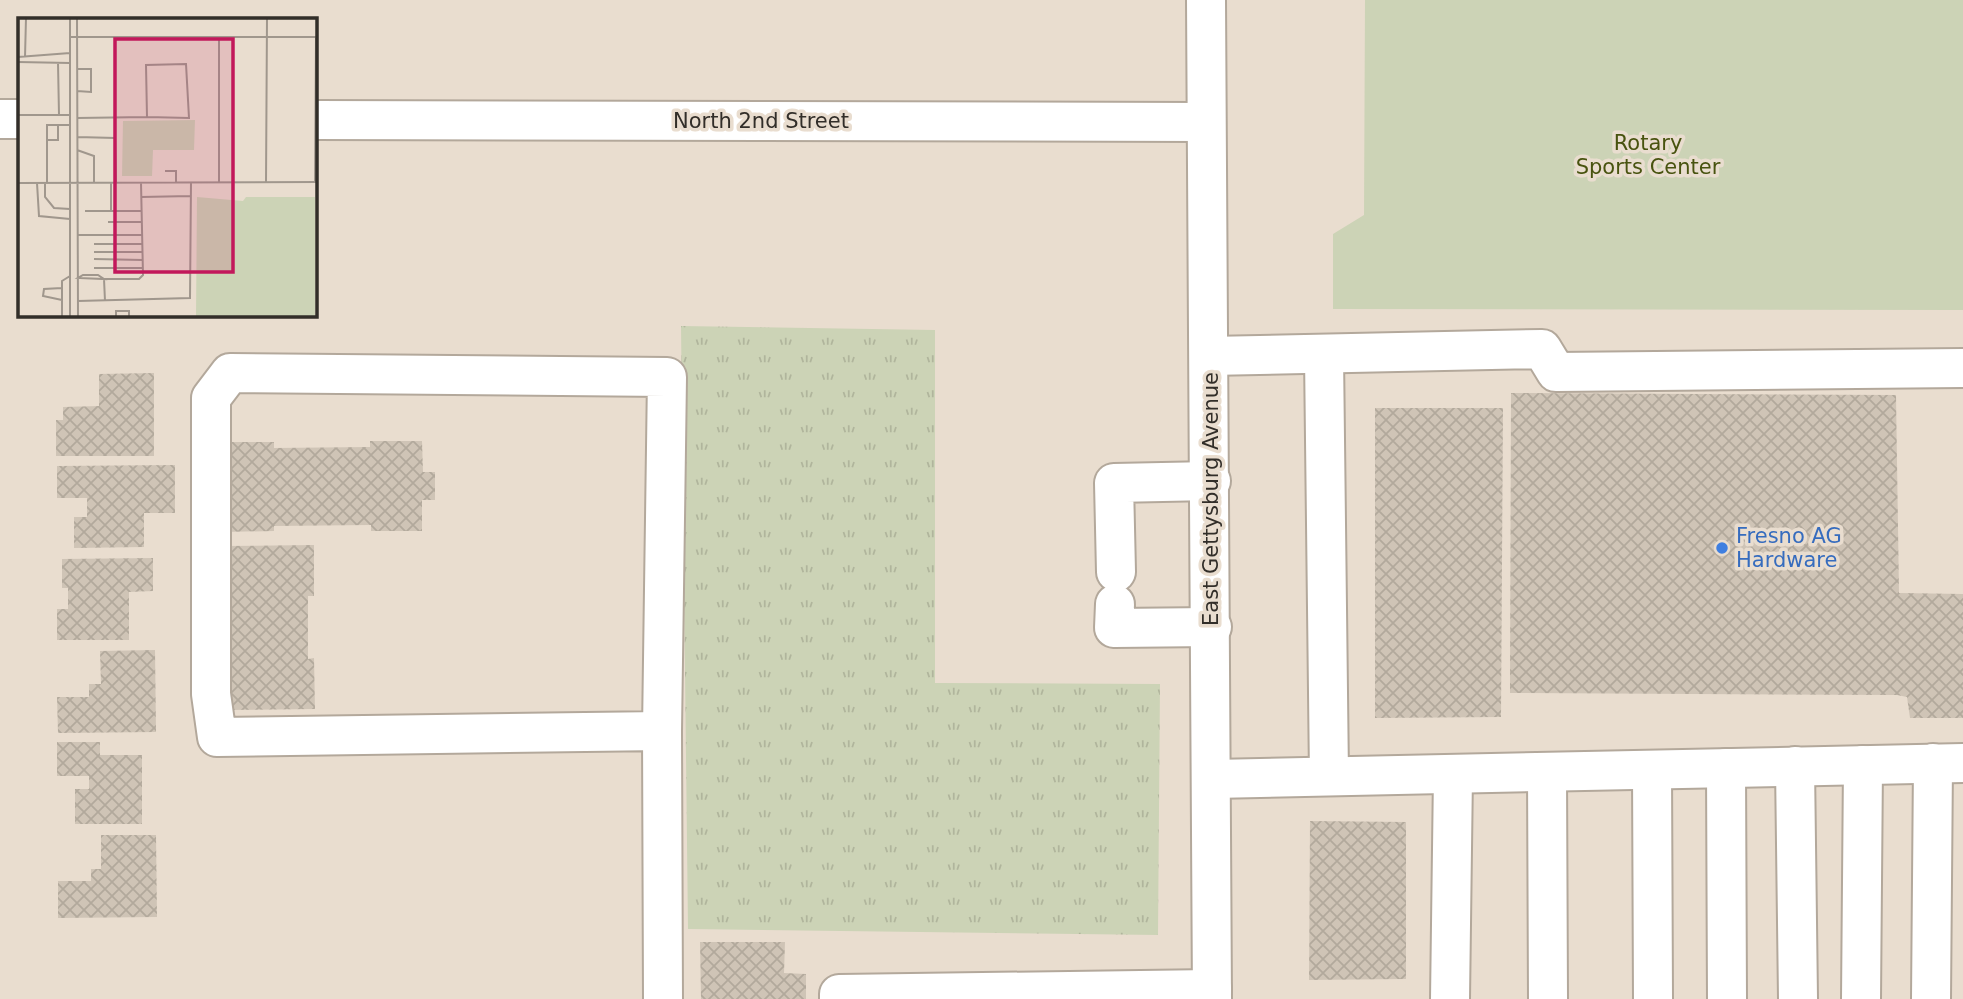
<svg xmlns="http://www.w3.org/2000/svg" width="1963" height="999" font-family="'DejaVu Sans',sans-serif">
<defs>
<pattern id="grass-tufts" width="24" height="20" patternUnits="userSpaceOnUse" patternTransform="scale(1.75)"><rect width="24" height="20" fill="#ccd3b6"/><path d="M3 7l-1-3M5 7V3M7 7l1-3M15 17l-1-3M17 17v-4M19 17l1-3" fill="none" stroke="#b0b59c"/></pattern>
<pattern id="building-cross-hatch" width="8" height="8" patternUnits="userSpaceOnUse" patternTransform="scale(1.75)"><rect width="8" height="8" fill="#cfc4b6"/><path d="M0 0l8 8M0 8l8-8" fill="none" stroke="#b2a99c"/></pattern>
</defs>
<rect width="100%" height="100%" fill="#e9ddcf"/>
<!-- grass -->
<path fill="url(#grass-tufts)" d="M681,326L935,330V683L1160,684L1158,935L688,929Z"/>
<!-- park -->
<path fill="#ccd3b6" d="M1365,0H1963V310L1333,309V234L1364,215Z"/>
<!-- building -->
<g fill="url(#building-cross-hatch)">
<path d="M154,373V456H56V420H63V407L99,406V374Z"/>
<path d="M1511,393L1896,395L1899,593L1963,594V718H1910L1907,697L1897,695L1510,693Z"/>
<path d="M1375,408H1503L1501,717L1375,718Z"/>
<path d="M370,441H422L423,472H435V500H422V531H371V525L274,526V531L224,532L223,442H274V448L370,447Z"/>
<path d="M175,465V513H144V547L74,548V517H87V498H57V466Z"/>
<path d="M314,545V596H308V659L314,658L315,709L225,710L224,546Z"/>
<path d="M153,558V591L129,592V640H57V609H68V588H62V559Z"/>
<path d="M155,650L156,732L58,733L57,697H89V684H101L100,651Z"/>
<path d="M57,742H100V755H142V824H75V789H89V776H57Z"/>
<path d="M1310,821L1406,822V979L1309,980Z"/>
<path d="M101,835H156L157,917L58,918V881H91V869H101Z"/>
<path d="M700,942H785L784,973L806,974V999H701Z"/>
</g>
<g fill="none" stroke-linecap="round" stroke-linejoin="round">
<!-- minor casing -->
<g stroke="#b3a89b" stroke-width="42">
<g id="minor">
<path d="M1206,0L1212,999"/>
<path d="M0,119H19"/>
<path d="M315,120L1206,122"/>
<path d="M1324,355L1329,776"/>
<path d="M1209,356L1542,349L1556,372L1963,368"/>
<path d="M1116,572L1114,483L1211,481"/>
<path d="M1115,604L1114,628L1212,627"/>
<path d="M662,731L217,737L211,694V398L230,373L667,377L662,731L663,999"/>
<path d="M1795,766L1798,999"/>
<path d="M1726,768L1727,999"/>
<path d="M1652,770L1653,999"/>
<path d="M1547,772L1548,999"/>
<path d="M1213,779L1963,763"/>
<path d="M839,999V994L1212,989"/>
<path d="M1450,999L1453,774"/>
<path d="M1861,999L1863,765"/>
<path d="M1931,999L1933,763"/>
</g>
</g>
<!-- minor -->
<use href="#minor" stroke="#fff" stroke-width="38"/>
</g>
<!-- markers -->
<circle fill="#3f7fe0" stroke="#e9ddcf" stroke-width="2.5" cx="1722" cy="548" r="7"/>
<g text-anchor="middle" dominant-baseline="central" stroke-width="7" stroke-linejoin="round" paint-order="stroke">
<!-- street labels -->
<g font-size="21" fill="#322e29" stroke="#e9ddcf">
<text x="761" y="121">North 2nd Street</text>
<text transform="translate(1211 499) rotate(-90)">East Gettysburg Avenue</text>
</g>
<!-- park labels -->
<g font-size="21" fill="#48530f" stroke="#e9ddcf">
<text x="1648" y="143">Rotary<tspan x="1648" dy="24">Sports Center</tspan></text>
</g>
<!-- shop labels -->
<g font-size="21" fill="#366cbe" stroke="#e9ddcf" text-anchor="start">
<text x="1736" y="536">Fresno AG<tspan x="1736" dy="24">Hardware</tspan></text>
</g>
</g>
<!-- overview -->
<g transform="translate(18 18)">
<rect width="299" height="299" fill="#e9ddcf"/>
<path d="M177,102L176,132H135L134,158H104L105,103Z" fill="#ccd3b6"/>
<path d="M179,179L225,183L228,179H297V299H178Z" fill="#ccd3b6"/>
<path fill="none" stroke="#a0978d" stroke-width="2" d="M59,0L60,299M52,19H300M0,39L52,35M7,39L8,0M0,44L52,45M40,45L41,97M59,51H73V74L59,73M0,97H52M59,100L129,99L128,47L168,46L171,100L129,99M59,119L97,120L98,165M29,122H40V107M59,132L76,138V165M147,153H158V164M201,164V19M248,164L249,0M297,164L298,19M0,165L300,164M19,165L21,198L52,201M27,165V179L36,190L52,191M29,165V107H52M123,179L173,178M67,193H124M93,193V165M90,204H124M60,217H124M76,226H124M76,234H124M76,241L125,242M76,250H125M65,257H80L86,261L60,260ZM44,282L25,278L26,271L44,270M60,283L172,280L173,164M87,283L86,261H121L125,257L123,165M44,299V263L52,258M52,299V0M98,299V293H111V299"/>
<path fill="#c2185b" fill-opacity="0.15" stroke="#c2185b" stroke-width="3.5" d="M97,21H215V254H97Z"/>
<rect width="299" height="299" fill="none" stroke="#322e29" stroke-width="3.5"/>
</g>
</svg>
